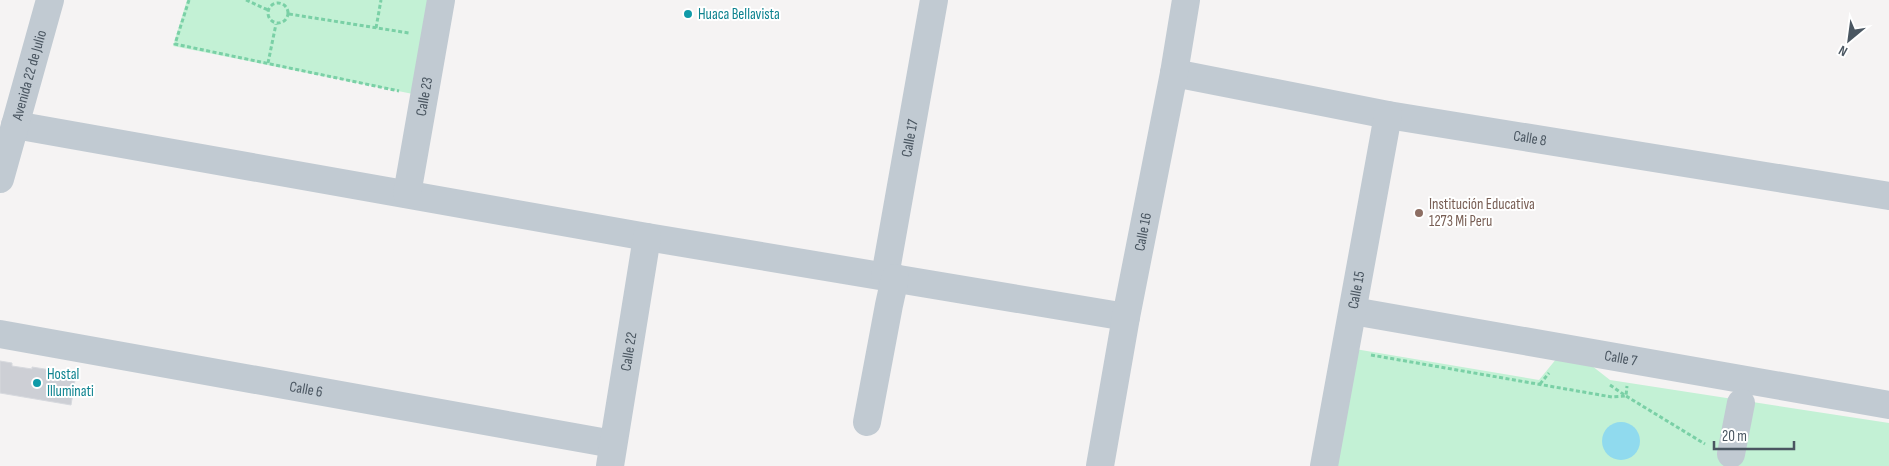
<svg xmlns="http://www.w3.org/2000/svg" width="1889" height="466" font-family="'Sofia Sans Condensed',sans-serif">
<rect width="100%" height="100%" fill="#f5f3f3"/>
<!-- green -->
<g fill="#c3f1d5">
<path d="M187,0H429L413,94L173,46Z"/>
<path d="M1355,349L1539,380L1557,358L1587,362L1610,380L1889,423V466H1337Z"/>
</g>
<!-- water -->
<circle fill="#90daee" cx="1621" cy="441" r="19"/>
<!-- building -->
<path fill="#cdcfd5" stroke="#d7d9de" d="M0,361L12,363V366L32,369V367L76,374L71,405L0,393Z"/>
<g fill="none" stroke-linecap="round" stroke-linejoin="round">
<!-- path -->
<g stroke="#7ad0a6" stroke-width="3" stroke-dasharray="4 2.5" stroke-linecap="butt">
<path d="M189,0L175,44L399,91"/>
<path d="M246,0L268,10"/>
<circle cx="278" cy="13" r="10"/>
<path d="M289,14L409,33"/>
<path d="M376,28L381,0"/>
<path d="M268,63L276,24"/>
<path d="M1371,355L1612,397L1626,396L1627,386"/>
<path d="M1540,384L1549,373"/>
<path d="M1610,385L1626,396L1705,444"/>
</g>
<!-- minor -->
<g stroke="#c1cad2" stroke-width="28">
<path id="s1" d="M1174,73L1388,115L1889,196"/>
<path d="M15,125L647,237L1126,317"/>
<path id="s2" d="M0,179L50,0"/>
<path id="s3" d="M407,194L441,0"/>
<path id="s4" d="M885,276L934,0"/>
<path id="s5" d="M1353,311L1889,405"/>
<path id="s6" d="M0,334L613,444"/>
<path d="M867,422L889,305L895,278"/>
<path d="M1731,454L1741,403"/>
<path id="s7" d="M610,466L647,237"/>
<path id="s8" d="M1100,466L1126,317L1174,73L1186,0"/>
<path id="s9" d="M1324,466L1388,115"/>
</g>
</g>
<!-- markers -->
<g fill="#0f9aa8" stroke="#fff" stroke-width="2">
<circle cx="688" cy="14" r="5"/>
<circle cx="37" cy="383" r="5"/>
</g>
<circle fill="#8d6e63" stroke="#fff" stroke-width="2" cx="1419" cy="213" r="5"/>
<g text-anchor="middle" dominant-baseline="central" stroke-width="4" stroke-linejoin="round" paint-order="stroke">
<!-- culture labels -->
<g font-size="15" fill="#0d838f" stroke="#fff" text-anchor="start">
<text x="698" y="14">Huaca Bellavista</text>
<text x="47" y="374">Hostal<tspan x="47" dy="17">Illuminati</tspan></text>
</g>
<!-- street labels -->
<g font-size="15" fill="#4a5661" stroke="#fff">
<text stroke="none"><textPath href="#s2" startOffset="108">Avenida 22 de Julio</textPath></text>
<text stroke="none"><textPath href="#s3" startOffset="99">Calle 23</textPath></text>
<text stroke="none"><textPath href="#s4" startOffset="140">Calle 17</textPath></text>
<text stroke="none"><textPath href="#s1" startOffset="362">Calle 8</textPath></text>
<text stroke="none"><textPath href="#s8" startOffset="238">Calle 16</textPath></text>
<text stroke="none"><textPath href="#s9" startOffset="179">Calle 15</textPath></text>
<text stroke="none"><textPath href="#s7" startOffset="116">Calle 22</textPath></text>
<text stroke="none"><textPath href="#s5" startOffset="272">Calle 7</textPath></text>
<text stroke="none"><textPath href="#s6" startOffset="311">Calle 6</textPath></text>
</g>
<!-- education labels -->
<g font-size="15" fill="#785e54" stroke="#fff" text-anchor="start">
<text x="1429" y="204">Institución Educativa<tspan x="1429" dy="17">1273 Mi Peru</tspan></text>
</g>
</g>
<!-- north arrow -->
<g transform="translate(1849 40) rotate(209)" stroke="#ffffff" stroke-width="4" paint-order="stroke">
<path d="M0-4L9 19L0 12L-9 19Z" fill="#4a5661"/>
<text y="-8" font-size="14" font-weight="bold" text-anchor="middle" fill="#4a5661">N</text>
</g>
<!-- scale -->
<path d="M1714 441v8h80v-8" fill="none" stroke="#4a5661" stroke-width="2.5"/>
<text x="1722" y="441" font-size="15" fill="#4a5661" stroke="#ffffff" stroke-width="4" paint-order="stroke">20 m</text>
</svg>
